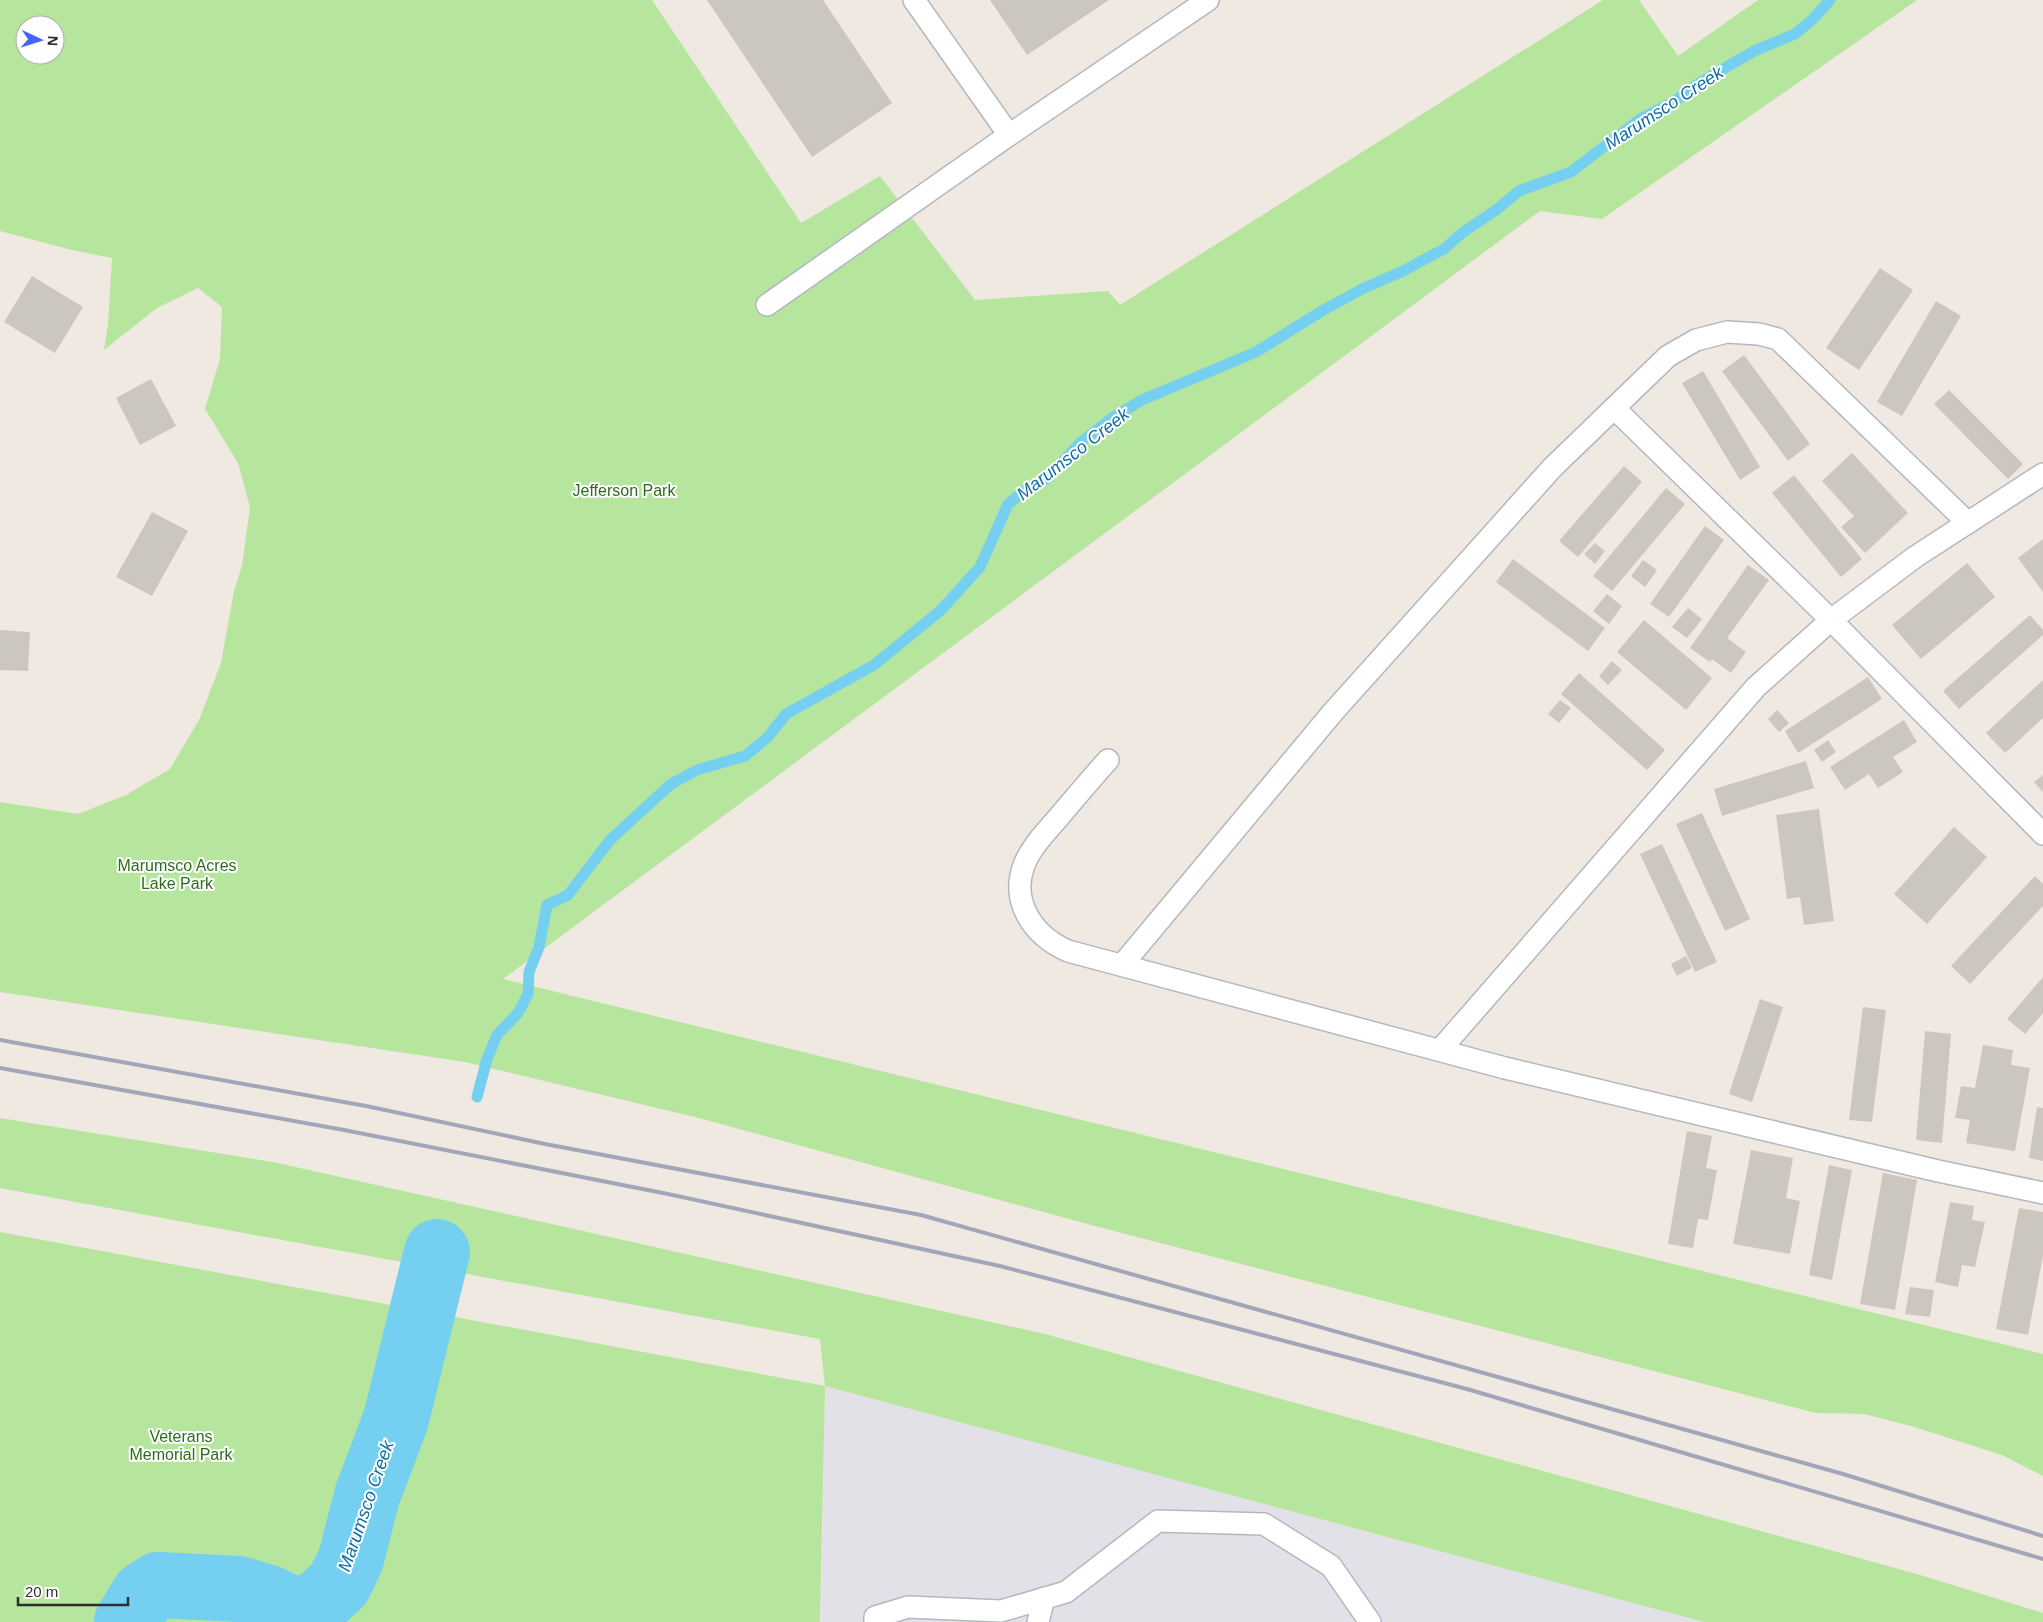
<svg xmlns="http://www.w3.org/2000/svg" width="2043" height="1622" font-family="Helvetica,sans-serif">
<rect width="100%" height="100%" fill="#efe9e1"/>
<!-- industrial -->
<path fill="#e3e1e8" d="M825,1386L1704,1622H821Z"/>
<!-- green -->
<g fill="#b6e59e" fill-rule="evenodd">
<path d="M0,0H652L801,223L880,176L975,300L1108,291L1120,305L1603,0H1639L1678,56L1758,0H1917L1602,219L1540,211L503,979L2043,1354V1476L2002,1455L1911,1426L1864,1414L1816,1413L1095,1226L699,1118L465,1062L0,992V802L78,814L126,795L170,769L199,720L221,663L234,591L242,566L250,507L238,463L205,409L220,359L222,307L198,288L157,308L104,350L108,325L112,258L72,250L0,231ZM25,25H55V55H25Z"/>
<path d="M0,1118L273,1162L1045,1334L1917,1574L2043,1613V1622H1704L825,1386L820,1622H0V1232L825,1386L820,1339L0,1188Z"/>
</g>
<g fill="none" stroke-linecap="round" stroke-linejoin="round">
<!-- stream -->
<path stroke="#75cff0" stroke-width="11" d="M477,1097L487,1059L497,1035L518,1013L528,994L529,972L539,947L547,905L568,895L610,840L671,784L697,770L745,756L768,737L786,714L874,665L940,611L980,567L1008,504L1027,489L1049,477L1080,443L1112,418L1142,400L1256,352L1322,311L1364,288L1401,272L1444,249L1462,233L1496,210L1519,191L1571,172L1640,119L1672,103L1698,84L1730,65L1754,51L1795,34L1813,19L1830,0"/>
<!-- river -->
<path stroke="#75cff0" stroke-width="66" d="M127,1622L144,1594L158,1585L239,1589L269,1598L292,1610L316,1605L339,1584L351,1559L367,1496L396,1419L437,1252"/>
</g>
<!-- building -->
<g fill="#cbc7bf">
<path d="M707,0H823L892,103L812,157Z"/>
<path d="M990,0H1109L1027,55Z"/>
<path d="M1880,268L1913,290L1859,370L1826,348Z"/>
<path d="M32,276L83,307L55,353L4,322Z"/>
<path d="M1936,301L1961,316L1902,416L1877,402Z"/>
<path d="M1744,355L1810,444L1788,461L1722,371Z"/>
<path d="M1703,371L1760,467L1740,480L1682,383Z"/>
<path d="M151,379L176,426L140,445L116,398Z"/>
<path d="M1949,390L2023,464L2008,479L1934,404Z"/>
<path d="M1852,453L1908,513L1865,553L1841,527L1854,516L1822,481Z"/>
<path d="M1624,466L1642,482L1578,557L1559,541Z"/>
<path d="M1794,475L1862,559L1841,577L1772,493Z"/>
<path d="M1666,488L1685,504L1612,591L1593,576Z"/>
<path d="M152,512L188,531L152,596L116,577Z"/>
<path d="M1705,526L1724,540L1669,617L1650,604Z"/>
<path d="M2043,539V592L2018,558Z"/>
<path d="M1595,543L1605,551L1595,564L1584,554Z"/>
<path d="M1513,559L1605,628L1588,651L1496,582Z"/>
<path d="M1643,560L1657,570L1645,587L1631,576Z"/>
<path d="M1967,563L1995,597L1921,659L1892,625Z"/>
<path d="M1748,565L1769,580L1727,638L1746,652L1731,673L1712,659L1710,662L1690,648Z"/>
<path d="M1607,594L1622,606L1609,624L1593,611Z"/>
<path d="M1688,608L1702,619L1687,638L1672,627Z"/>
<path d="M2030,615L2043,630V635L1959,709L1943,691Z"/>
<path d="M1644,620L1712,678L1686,710L1617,652Z"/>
<path d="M0,630L30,632L28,671L0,670Z"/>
<path d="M1612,661L1622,670L1608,685L1599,676Z"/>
<path d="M1579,673L1665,750L1647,770L1561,694Z"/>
<path d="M1868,677L1882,699L1798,753L1785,731Z"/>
<path d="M2043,680V718L2005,753L1986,733Z"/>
<path d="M1560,700L1571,708L1559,723L1548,714Z"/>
<path d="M1777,710L1789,723L1779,732L1768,719Z"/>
<path d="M1904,720L1917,742L1893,757L1903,772L1878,788L1869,774L1845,790L1830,767Z"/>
<path d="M1828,740L1836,752L1822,762L1814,750Z"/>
<path d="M1806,761L1814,788L1722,816L1714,789Z"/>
<path d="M2043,775V792L2034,782Z"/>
<path d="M1819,809L1834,921L1804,925L1800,897L1787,899L1776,815Z"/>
<path d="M1702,813L1750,919L1725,931L1676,824Z"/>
<path d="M1954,827L1987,857L1927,924L1894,894Z"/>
<path d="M1662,844L1717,962L1695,972L1640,854Z"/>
<path d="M2035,876L2043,884V906L1970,984L1951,966Z"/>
<path d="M1686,956L1692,968L1677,976L1671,964Z"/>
<path d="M2043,977V1013L2025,1034L2007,1019Z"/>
<path d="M1760,999L1783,1007L1752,1102L1729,1094Z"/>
<path d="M1863,1007L1886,1010L1872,1122L1849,1120Z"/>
<path d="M1925,1031L1951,1034L1942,1143L1916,1140Z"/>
<path d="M1983,1045L2013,1050L2011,1065L2030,1068L2015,1151L1966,1143L1970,1120L1955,1118L1961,1086L1975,1088Z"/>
<path d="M2037,1107L2043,1108V1161L2029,1158Z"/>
<path d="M1687,1131L1712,1136L1706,1168L1717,1170L1708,1220L1698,1219L1693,1248L1668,1244Z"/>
<path d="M1751,1150L1793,1158L1786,1198L1800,1201L1790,1254L1733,1244Z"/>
<path d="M1829,1165L1852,1170L1832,1280L1809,1275Z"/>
<path d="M1883,1173L1917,1180L1895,1310L1860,1304Z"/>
<path d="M1950,1202L1974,1206L1972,1220L1985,1222L1975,1267L1962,1265L1958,1287L1935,1282Z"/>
<path d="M2019,1208L2043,1212V1256L2028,1335L1996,1329Z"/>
<path d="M1910,1287L1934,1290L1930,1317L1905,1314Z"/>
</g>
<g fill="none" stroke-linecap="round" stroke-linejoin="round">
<!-- service casing -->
<g stroke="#b4b7c1" stroke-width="24">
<g id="service">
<path d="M914,0L1009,135L1208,0"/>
<path d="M767,305L1009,135"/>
<path d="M1614,408L1831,620L2043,834"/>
<path d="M1108,760C1091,779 1074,799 1058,818C1046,832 1031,847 1024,865C1010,903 1034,936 1068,951L1505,1068L1938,1171L2043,1193"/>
<path d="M1122,965L1334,711L1553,467L1668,356L1696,340L1727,332L1759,334L1778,339L1968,523"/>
<path d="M1440,1050L1756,687L1831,620L1915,557L2043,474"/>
<path d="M875,1622V1617L908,1607L1001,1611L1066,1592L1158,1521L1264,1524L1331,1566L1370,1622"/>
<path d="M1038,1622L1044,1598"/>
</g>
</g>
<!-- service -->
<use href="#service" stroke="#fff" stroke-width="21"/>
<!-- rail -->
<g stroke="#a3a6b8" stroke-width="4">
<path d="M0,1040L366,1106L545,1144L921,1215L1843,1474L2043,1536"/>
<path d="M0,1068L344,1130L668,1194L1000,1266L1467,1389L2043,1559"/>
</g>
</g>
<g text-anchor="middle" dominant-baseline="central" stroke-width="4" stroke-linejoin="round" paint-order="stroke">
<!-- park labels -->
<g font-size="16" fill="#2c6e1b" stroke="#fff">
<text x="624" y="490">Jefferson Park</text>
<text x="177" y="865">Marumsco Acres<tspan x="177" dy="18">Lake Park</tspan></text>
<text x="181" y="1436">Veterans<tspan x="181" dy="18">Memorial Park</tspan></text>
</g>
<!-- water labels -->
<g font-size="18" font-style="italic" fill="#0d6fa3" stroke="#fff">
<text transform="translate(1664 108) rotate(-33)">Marumsco Creek</text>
<text transform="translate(1073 454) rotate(-38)">Marumsco Creek</text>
<text transform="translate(366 1506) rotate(-71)">Marumsco Creek</text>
</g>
</g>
<!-- north arrow -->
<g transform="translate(40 40) rotate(94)"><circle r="24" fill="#ffffff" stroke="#ababab"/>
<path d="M0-4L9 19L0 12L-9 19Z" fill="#4264fb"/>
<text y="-8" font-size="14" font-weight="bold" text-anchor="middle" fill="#2e2e2e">N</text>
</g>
<!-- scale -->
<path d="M18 1597v8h110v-8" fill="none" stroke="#2e2e2e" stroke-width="2.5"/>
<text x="25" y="1597" font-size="15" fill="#2e2e2e" stroke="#ffffff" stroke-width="4" paint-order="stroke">20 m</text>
</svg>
